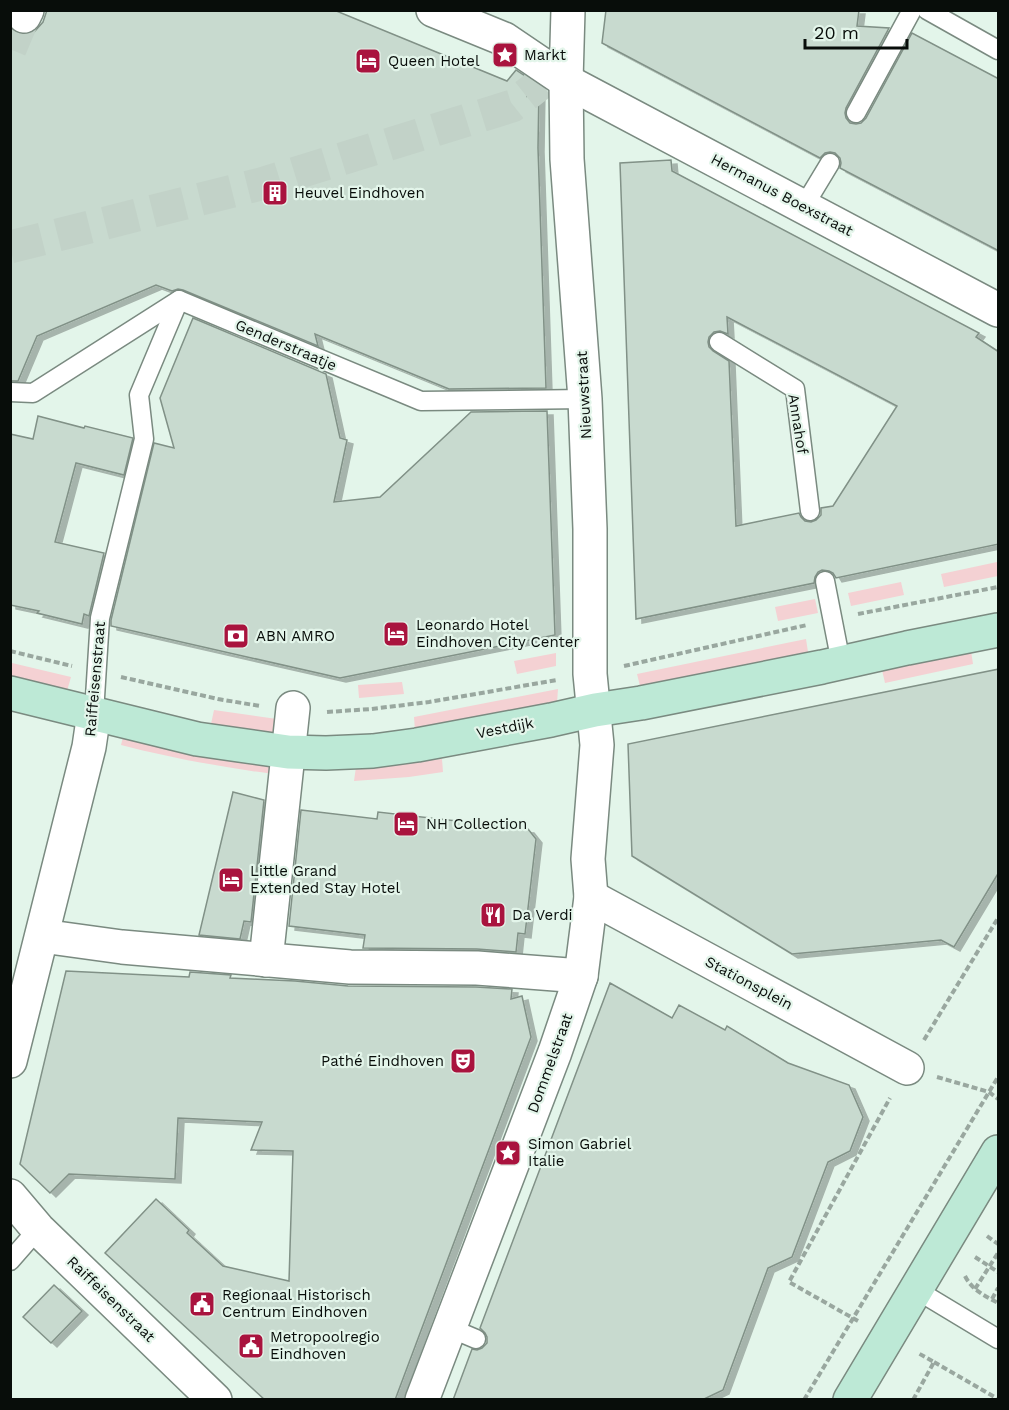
<svg xmlns="http://www.w3.org/2000/svg" width="1009" height="1410" font-family="'Work Sans',sans-serif">
<defs>
<filter id="shadow"><feDropShadow dx="6" dy="4" stdDeviation="0" flood-color="#0004"/></filter>
</defs>
<rect width="100%" height="100%" fill="#e3f5ea"/>
<!-- green -->
<g fill="#f4d1d3">
<path d="M997,562L998,576L944,587L941,574Z"/>
<path d="M901,582L904,595L851,606L848,593Z"/>
<path d="M815,599L818,613L778,621L775,607Z"/>
<path d="M806,639L808,652L640,686L637,674Z"/>
<path d="M971,651L973,664L885,683L882,670Z"/>
<path d="M556,653V666L517,674L514,661Z"/>
<path d="M12,663L71,677L67,691L11,677Z"/>
<path d="M402,682L404,694L359,698L358,685Z"/>
<path d="M558,689L557,703L415,731L414,717Z"/>
<path d="M214,710L277,719L275,733L211,724Z"/>
<path d="M123,737L273,765V774C221,767 171,758 121,745Z"/>
<path d="M442,759L443,772L409,777L354,781L356,767Z"/>
</g>
<!-- building -->
<g fill="#c8dacf" stroke="#819187" stroke-width="1.5" fill-rule="evenodd" filter="url(#shadow)">
<path d="M47,10H334L507,81L516,70L525,76L527,96L539,87L538,148L546,388L449,389L315,334L318,346L183,290L178,289L172,291L156,285L37,336L18,381H10V28L16,33L25,35L34,32L43,22Z"/>
<path d="M606,10H859L857,26L889,28L846,108L845,113L846,118L850,123L856,124L861,123L866,118L912,33L999,79V251L840,168L841,163L840,158L835,153L830,152L825,153L820,158L602,43Z"/>
<path d="M671,160L672,171L979,333L976,337L999,352V544L836,578L833,573L829,571L822,570L818,572L815,577L814,583L636,619L620,163ZM727,317L897,406L833,506L821,508V515L816,520L811,522L805,521L801,517L799,513L736,526L729,361L713,351L709,347L708,342L709,337L714,332L720,331L728,334Z"/>
<path d="M193,318L326,374L340,438L347,440L334,502L380,497L471,412L547,411L555,635L340,678L111,626V620L154,443L174,448L160,398Z"/>
<path d="M38,416L84,428L85,426L133,438L124,475L76,463L55,542L104,553L89,616L84,614L82,624L37,613L39,611L10,605V434L33,439Z"/>
<path d="M999,669V872L954,947L941,940L792,954L632,856L628,744Z"/>
<path d="M233,792L264,800L251,922L244,921L240,939L199,935Z"/>
<path d="M301,810L377,819L378,812L528,829L536,839L525,934L518,933L516,952L477,949L363,948L365,935L289,926Z"/>
<path d="M66,971L189,977L190,972L231,975L230,978L295,981L348,986L476,987L512,989L511,999L522,996L531,1037L395,1400H265L105,1253L156,1199L189,1230L187,1233L223,1266L289,1281L293,1151L251,1150L262,1122L178,1118L175,1179L69,1174L50,1193L20,1164Z"/>
<path d="M610,983L672,1018L679,1005L725,1030L727,1026L788,1063L849,1085L863,1117L850,1151L828,1162L792,1257L768,1268L723,1390L702,1400H453L472,1349L477,1350L482,1348L487,1343V1337L485,1333L480,1328Z"/>
<path d="M54,1285L82,1311L51,1343L23,1317Z"/>
</g>
<g fill="none" stroke-linecap="round" stroke-linejoin="round">
<!-- street-tunnel -->
<g stroke="#c2d2c8" stroke-width="33" stroke-dasharray="33 16" stroke-linecap="butt">
<path d="M10,49L24,16"/>
<path d="M10,247L261,184L512,106L541,83"/>
</g>
<!-- lane casing -->
<g stroke="#7a8a80" stroke-width="21">
<g id="lane">
<path d="M927,10L998,50"/>
<path d="M856,113L912,10"/>
<path d="M804,206L830,163"/>
<path d="M719,342L795,389L810,511"/>
<path d="M10,392L33,393L179,300L421,401L585,399"/>
<path d="M825,581L841,663"/>
<path d="M94,713L100,618L144,439L139,395L179,300"/>
<path d="M10,1261L38,1229"/>
<path d="M915,1289L998,1339"/>
<path d="M450,1328L476,1339"/>
</g>
</g>
<!-- street casing -->
<g stroke="#7a8a80" stroke-width="36">
<g id="street">
<path d="M433,10L504,39L566,81L998,310"/>
<path d="M24,16L27,10"/>
<path d="M591,897L907,1068"/>
<path d="M42,936L122,947L350,967L477,968L581,976"/>
<path d="M266,960L293,708"/>
<path d="M10,1061L89,747L94,713"/>
<path d="M10,1196L38,1229L215,1400"/>
<path d="M422,1400L555,1052L581,976L591,897L588,859L597,745L590,674V529L585,399L567,159L566,81L568,10"/>
</g>
</g>
<!-- secondary casing -->
<g stroke="#7a8a80" stroke-width="36">
<g id="secondary">
<path d="M10,693L197,739L288,752L326,753L373,751L417,745L551,720L595,710L641,703L822,667L907,648L998,630"/>
<path d="M850,1400L998,1152"/>
</g>
</g>
<!-- path -->
<g stroke="#99a79f" stroke-width="4" stroke-dasharray="6 3" stroke-linecap="butt">
<path d="M858,614L998,587"/>
<path d="M10,651L72,666"/>
<path d="M624,666L807,625"/>
<path d="M121,677L218,699L260,706"/>
<path d="M327,712L371,709L429,702L557,680"/>
<path d="M924,1040L998,918"/>
<path d="M937,1077L989,1092L998,1099"/>
<path d="M987,1236L998,1244"/>
<path d="M975,1257L998,1272"/>
<path d="M965,1276C972,1290 985,1296 998,1303"/>
<path d="M975,1289L998,1253"/>
<path d="M992,1299L998,1288"/>
<path d="M858,1321L789,1282L890,1098"/>
<path d="M934,1362L998,1399"/>
<path d="M804,1400L998,1077"/>
<path d="M913,1400L934,1362L918,1353"/>
</g>
<!-- lane -->
<use href="#lane" stroke="#fff" stroke-width="18"/>
<!-- street -->
<use href="#street" stroke="#fff" stroke-width="33"/>
<!-- secondary -->
<use href="#secondary" stroke="#bde9d6" stroke-width="33"/>
</g>
<!-- icons -->
<defs>
<g id="sight-square" transform="scale(1.35)"><rect x="-9" y="-9" width="18" height="18" rx="4" fill="#a9133e" stroke="#e3f5ea"/><path d="M0-6L1.8-2.2L6-1.7L2.9 1.2L3.7 5.4L0 3.3L-3.7 5.4L-2.9 1.2L-6-1.7L-1.8-2.2Z" fill="#fff"/></g>
<g id="hotel-square" transform="scale(1.35)"><rect x="-9" y="-9" width="18" height="18" rx="4" fill="#a9133e" stroke="#e3f5ea"/><path d="M-6-4.5h1.5V1H6V5H4.5V3h-9V5H-6ZM-4 0a1.8 1.8 0 1 1 3.6 0ZM.5 0V-2.5h3Q6-2.5 6 0Z" fill="#fff"/></g>
<g id="building-square" transform="scale(1.35)"><rect x="-9" y="-9" width="18" height="18" rx="4" fill="#a9133e" stroke="#e3f5ea"/><path d="M-4-6H4V6H1V3H-1V6H-4ZM-2.5-4.3h1.7v1.8h-1.7ZM.8-4.3h1.7v1.8H.8ZM-2.5-1h1.7V.8h-1.7ZM.8-1h1.7V.8H.8Z" fill="#fff"/></g>
<g id="bank-square" transform="scale(1.35)"><rect x="-9" y="-9" width="18" height="18" rx="4" fill="#a9133e" stroke="#e3f5ea"/><path d="M-6-4H6V4H-6ZM0-2.3a2.3 2.3 0 1 0 0 4.6a2.3 2.3 0 1 0 0-4.6Z" fill="#fff"/></g>
<g id="restaurant-square" transform="scale(1.35)"><rect x="-9" y="-9" width="18" height="18" rx="4" fill="#a9133e" stroke="#e3f5ea"/><path d="M-5-6h1v4h1v-4h1v4h1v-4h1v5L-1.5 .5V6h-2V.5L-5-1ZM5-6V6H3V1.5H1.5Q1.5-4 5-6Z" fill="#fff"/></g>
<g id="theatre-square" transform="scale(1.35)"><rect x="-9" y="-9" width="18" height="18" rx="4" fill="#a9133e" stroke="#e3f5ea"/><path d="M-5-5.5Q0-4 5-5.5V0Q5 5 0 6Q-5 5-5 0ZM-3.3-2.5H-1v1.5H-3.3ZM1-2.5H3.3v1.5H1ZM-2.8 1Q0 5.5 2.8 1Z" fill="#fff"/></g>
<g id="civic-square" transform="scale(1.35)"><rect x="-9" y="-9" width="18" height="18" rx="4" fill="#a9133e" stroke="#e3f5ea"/><path d="M-.6-6.5H3V-4.5H.6V-3L4-1V1h2V6H-6V1h2V-1L-.6-3ZM-1.2 2.5V6h2.4V2.5Z" fill="#fff"/></g>
</defs>
<g fill-rule="evenodd">
<use href="#sight-square" x="505" y="55"/>
<use href="#hotel-square" x="368" y="61"/>
<use href="#building-square" x="275" y="193"/>
<use href="#hotel-square" x="396" y="634"/>
<use href="#bank-square" x="236" y="636"/>
<use href="#hotel-square" x="406" y="824"/>
<use href="#hotel-square" x="231" y="880"/>
<use href="#restaurant-square" x="493" y="915"/>
<use href="#theatre-square" x="463" y="1061"/>
<use href="#sight-square" x="508" y="1153"/>
<use href="#civic-square" x="202" y="1304"/>
<use href="#civic-square" x="251" y="1346"/>
</g>
<g text-anchor="middle" dominant-baseline="central" stroke-width="4.5" stroke-linejoin="round" paint-order="stroke">
<!-- poi labels -->
<g font-size="15" fill="#080d0a" stroke="#e3f5ea" text-anchor="start">
<text x="524" y="55">Markt</text>
<text x="388" y="61">Queen Hotel</text>
<text x="294" y="193">Heuvel Eindhoven</text>
<text x="416" y="625">Leonardo Hotel<tspan x="416" dy="17">Eindhoven City Center</tspan></text>
<text x="256" y="636">ABN AMRO</text>
<text x="426" y="824">NH Collection</text>
<text x="250" y="871">Little Grand<tspan x="250" dy="17">Extended Stay Hotel</tspan></text>
<text x="512" y="915">Da Verdi</text>
<text x="444" y="1061" text-anchor="end">Pathé Eindhoven</text>
<text x="528" y="1144">Simon Gabriel<tspan x="528" dy="17">Italie</tspan></text>
<text x="222" y="1295">Regionaal Historisch<tspan x="222" dy="17">Centrum Eindhoven</tspan></text>
<text x="270" y="1337">Metropoolregio<tspan x="270" dy="17">Eindhoven</tspan></text>
</g>
<!-- street labels -->
<g font-size="15" fill="#080d0a" stroke="#e3f5ea">
<text transform="translate(782 195) rotate(28)">Hermanus Boexstraat</text>
<text transform="translate(286 345) rotate(23)">Genderstraatje</text>
<text transform="translate(584 395) rotate(-93)">Nieuwstraat</text>
<text transform="translate(798 424) rotate(81)">Annahof</text>
<text transform="translate(95 679) rotate(-85)">Raiffeisenstraat</text>
<text transform="translate(505 728) rotate(-11)">Vestdijk</text>
<text transform="translate(749 983) rotate(28)">Stationsplein</text>
<text transform="translate(550 1063) rotate(-70)">Dommelstraat</text>
<text transform="translate(111 1299) rotate(44)">Raiffeisenstraat</text>
</g>
</g>
<!-- border -->
<rect width="1009" height="1410" fill="none" stroke="#080d0a" stroke-width="24"/>
<!-- scale -->
<path d="M805 39v9h102v-9" fill="none" stroke="#080d0a" stroke-width="3"/>
<text x="814" y="39" font-size="18" fill="#080d0a" stroke="#e3f5ea" stroke-width="4.5" paint-order="stroke">20 m</text>
</svg>
